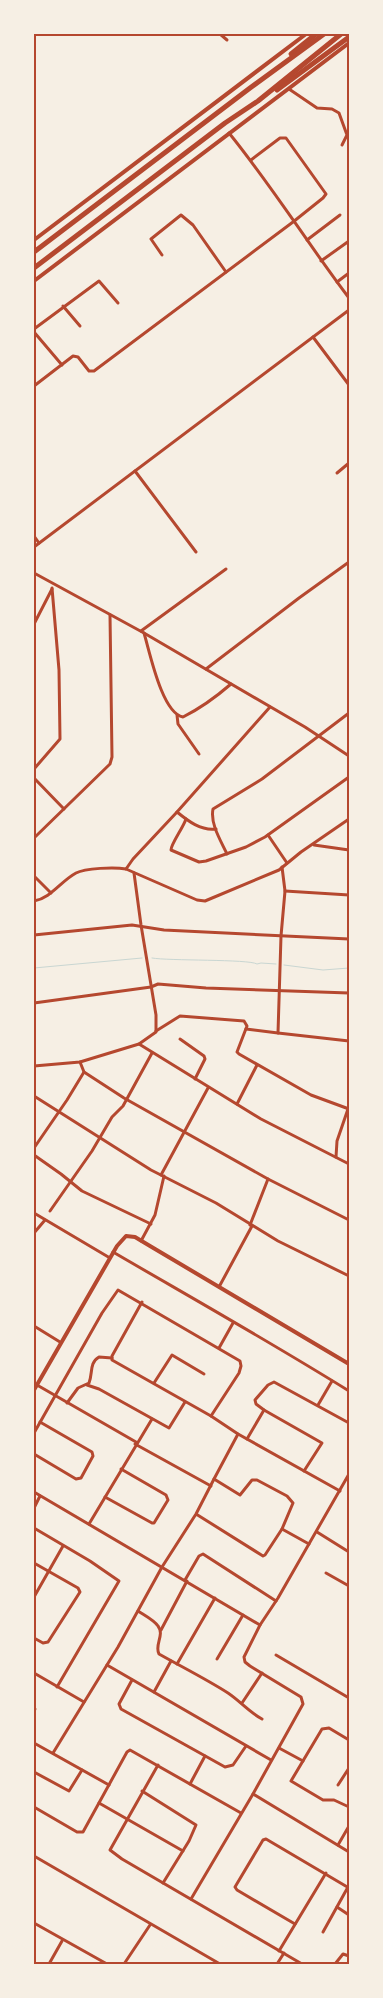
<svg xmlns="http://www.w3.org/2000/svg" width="383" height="1998" font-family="'IBM Plex Sans',sans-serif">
<rect width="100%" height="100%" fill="#f6efe4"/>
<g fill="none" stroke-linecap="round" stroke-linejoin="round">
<!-- stream -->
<g stroke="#c9d6d2" stroke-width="1">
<path d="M152,958C168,961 249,959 257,964L261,963L276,964"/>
<path d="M284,965L323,970L349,968"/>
<path d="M34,968L142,958"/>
</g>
<!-- minor -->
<g stroke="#b5482f" stroke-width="3">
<path d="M220,34L227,40"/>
<path d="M289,89L317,108L332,109L339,113L347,135L342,145"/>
<path d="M229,133C272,186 308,244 349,298"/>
<path d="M307,240L340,215"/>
<path d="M162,255L151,239L181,215L193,225L226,272"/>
<path d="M321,261L349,241"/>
<path d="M337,282L349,273"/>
<path d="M63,306L80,326"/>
<path d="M34,329L99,281L118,303"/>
<path d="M34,332L62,365"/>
<path d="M313,337L349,385"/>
<path d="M34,386L73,356L78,357L89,371H94L293,222L323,198L326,194L286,138H280L251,160"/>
<path d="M135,471L196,552"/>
<path d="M337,473L349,463"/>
<path d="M34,536L39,543"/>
<path d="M34,547L349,310"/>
<path d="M34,573L144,633L305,727L349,756"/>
<path d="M34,624L52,589"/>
<path d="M141,631L226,569"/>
<path d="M144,633C150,653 162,713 183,717C201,708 216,697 231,684"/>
<path d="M206,669L299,598L349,562"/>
<path d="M177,715L178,724L199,754"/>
<path d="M34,769L60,739L59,670L52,588"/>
<path d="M34,778L64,809"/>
<path d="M186,819C183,828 171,844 171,850L199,862L206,861L246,847L265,837L349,777"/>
<path d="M216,829C201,831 188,821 177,812L270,707"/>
<path d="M268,835L287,863"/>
<path d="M34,838L110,764L112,757L110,615"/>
<path d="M314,845L349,850"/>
<path d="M227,854C221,841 210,824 213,809L262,779L349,713"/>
<path d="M282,867L285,891L281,936L278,1033L349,1041"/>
<path d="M126,869L133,859L177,812"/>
<path d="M34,876L51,893"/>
<path d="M285,891L349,895"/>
<path d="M34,901C51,898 61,881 76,873C85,868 115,867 126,869L197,900L205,901L279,870L301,852L349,819"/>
<path d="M34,935L132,925L164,930L349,939"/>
<path d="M34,1003L151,987L158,984L206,988L349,993"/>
<path d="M34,1008V1018"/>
<path d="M246,1029L278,1033"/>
<path d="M156,1031L180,1016L244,1021L247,1026L237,1052L239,1054L311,1095L349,1109"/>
<path d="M180,1039L204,1056L205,1059L195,1079"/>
<path d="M139,1044L261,1119L349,1164"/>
<path d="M34,1050V1056"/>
<path d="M80,1062L84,1072L124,1098L268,1179L349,1220"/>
<path d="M34,1066L80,1062L139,1044L156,1032V1015L141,925L134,873"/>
<path d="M34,1096L151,1170L216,1203L278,1241L349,1276"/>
<path d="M237,1104L257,1065"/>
<path d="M34,1148L67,1100L84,1072"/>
<path d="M34,1155L61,1174L82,1191L151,1224"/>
<path d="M336,1157L337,1141L348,1109"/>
<path d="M161,1175L208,1088"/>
<path d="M50,1211L92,1151L112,1117L123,1106L152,1053"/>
<path d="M34,1213L110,1258"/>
<path d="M250,1225L268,1179"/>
<path d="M34,1233L45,1220"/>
<path d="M141,1241L155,1215L164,1176"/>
<path d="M113,1252C192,1298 272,1343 349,1391"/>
<path d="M219,1287L252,1226"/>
<path d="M142,1302L112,1356V1360L211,1416L238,1434L340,1491"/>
<path d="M34,1326L60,1342"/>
<path d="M219,1348L233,1323"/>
<path d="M154,1383L172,1355L204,1374"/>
<path d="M37,1385L136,1442"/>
<path d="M87,1385L99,1389L169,1428L185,1402"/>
<path d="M67,1403L78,1388L89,1383C93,1373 89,1363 99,1357L112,1358"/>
<path d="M318,1405L332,1381"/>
<path d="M264,1410L322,1443L304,1471"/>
<path d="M34,1433L102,1313L118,1290L240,1361L241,1366L239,1373L211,1416"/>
<path d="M247,1439L264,1410L256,1404L255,1400L268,1385L274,1382L349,1423"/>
<path d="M135,1444L211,1486"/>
<path d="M34,1454L76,1479L81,1478L93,1456L92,1452L40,1422"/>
<path d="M214,1479L238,1434"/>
<path d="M34,1492L260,1625"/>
<path d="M105,1497L152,1523H154L168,1500L166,1495L121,1469"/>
<path d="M34,1508L40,1496"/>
<path d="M89,1524L152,1419"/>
<path d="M34,1528L90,1561L119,1581L57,1687"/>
<path d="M282,1529L309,1544"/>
<path d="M317,1532L349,1552"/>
<path d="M34,1563L78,1588L80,1592L48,1642L43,1643L34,1638"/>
<path d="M326,1573L349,1586"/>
<path d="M185,1580L199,1556L203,1554L276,1601"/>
<path d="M34,1597L63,1546"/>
<path d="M138,1611C144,1615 154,1620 158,1626C165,1635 154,1645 159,1654C182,1667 206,1679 228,1693C240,1701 249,1712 262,1719"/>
<path d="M161,1630L187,1581"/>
<path d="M276,1655L349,1698"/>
<path d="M217,1659L243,1615"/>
<path d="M177,1664L215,1598"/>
<path d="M107,1665L271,1760"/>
<path d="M34,1673L84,1702"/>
<path d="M132,1680L119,1704L121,1709L225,1767L233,1765L246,1746"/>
<path d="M154,1692L171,1661"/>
<path d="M242,1703L262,1673"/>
<path d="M34,1709H35"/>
<path d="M349,1740L329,1728L322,1729L291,1781L323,1800H334L349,1807"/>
<path d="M34,1743L109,1785"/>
<path d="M279,1748L303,1761"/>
<path d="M53,1753L118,1647L162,1567L196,1514L214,1479L240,1495L252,1480H257L287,1496L293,1503L282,1529L265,1555L263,1556L196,1514"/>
<path d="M158,1765L110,1850L122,1859L302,1964"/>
<path d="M34,1772L69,1791L82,1770"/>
<path d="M190,1784L205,1756"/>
<path d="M338,1785L349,1768"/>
<path d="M142,1791L196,1825L189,1841L163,1883"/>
<path d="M253,1794L349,1852"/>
<path d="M99,1803L183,1851"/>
<path d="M34,1807L77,1832H83L127,1752L130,1750L241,1813"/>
<path d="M338,1845L349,1826"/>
<path d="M34,1856L220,1964"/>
<path d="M191,1899L253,1794L303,1704L301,1697L250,1666L245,1662L244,1657L260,1625L278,1598L349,1474"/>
<path d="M337,1907L349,1915"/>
<path d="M34,1923L107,1964"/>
<path d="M295,1924L237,1890L235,1887L263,1840L266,1839L349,1888"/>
<path d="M323,1932L348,1887"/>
<path d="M279,1951L326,1873"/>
<path d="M49,1964L62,1941"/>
<path d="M124,1964L150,1925"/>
<path d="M277,1964L284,1953"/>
<path d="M335,1964L343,1954L349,1956"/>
</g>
<!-- tertiary -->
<path stroke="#b5482f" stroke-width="4" d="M34,1390L117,1246L126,1236L135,1237L150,1246L349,1364"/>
<!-- secondary -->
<g stroke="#b5482f" stroke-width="4">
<path d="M34,240L306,34"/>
<path d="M34,281L349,43"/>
</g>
<!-- trunk -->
<g stroke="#b5482f" stroke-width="5">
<path d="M291,54L316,34"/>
<path d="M277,90L349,37"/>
<path d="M34,252L250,88L324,34"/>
<path d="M34,268L225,123L258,101L341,34"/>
</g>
</g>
<!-- border -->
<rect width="383" height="1998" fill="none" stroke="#f6efe4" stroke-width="70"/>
<rect x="35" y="35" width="313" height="1928" fill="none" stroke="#b5482f" stroke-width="2"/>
</svg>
